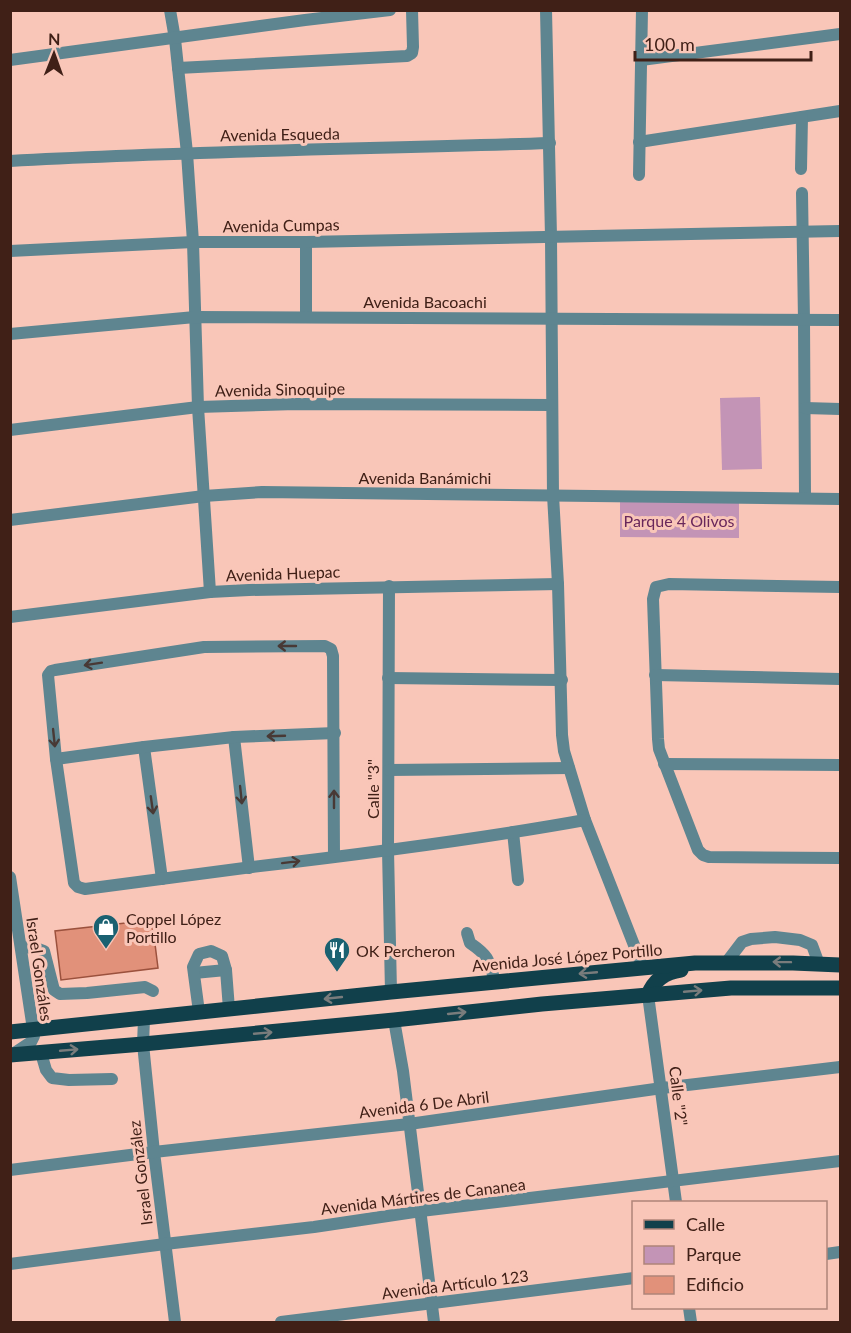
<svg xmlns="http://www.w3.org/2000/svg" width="851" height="1333" font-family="Lato,sans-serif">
<rect width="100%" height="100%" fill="#f9c6b8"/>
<!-- green -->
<g fill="#c394b6">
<path d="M760,397L762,469L722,470L720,398Z"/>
<path d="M620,500L739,502V538L620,537Z"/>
</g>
<!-- building -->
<path fill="#e1917a" stroke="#9b513d" stroke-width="1.5" d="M152,920L158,968L61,980L55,931Z"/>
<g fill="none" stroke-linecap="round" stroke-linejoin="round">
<!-- minor -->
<g stroke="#5e8590" stroke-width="12">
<path d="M170,10L175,39L187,153L193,242L198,407L210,592"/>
<path d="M546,10L551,237L553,495L558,584L562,735L564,751L585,820L643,968"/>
<path d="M10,60L305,20L390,10"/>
<path d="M641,60L840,34"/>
<path d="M178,68L407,56L412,53L413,47L412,10"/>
<path d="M639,142L840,111"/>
<path d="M10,161C190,151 370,149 550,143"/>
<path d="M801,169L802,117"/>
<path d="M639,175L642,10"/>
<path d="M802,193L804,320L805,498"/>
<path d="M306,242V317"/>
<path d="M10,251L193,242H306L840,231"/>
<path d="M10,334L195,317L840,320"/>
<path d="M805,408L840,409"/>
<path d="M10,430L198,407L296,404L551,405"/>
<path d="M10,520L204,496L262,492L840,499"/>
<path d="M389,586L388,850L391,992"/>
<path d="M840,587L669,584L656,587L653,599L658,739L659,749L698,850L703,855L709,857L840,858"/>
<path d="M10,617L210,592L249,590L558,584"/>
<path d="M655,675L840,679"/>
<path d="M388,678L562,680"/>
<path d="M234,737L249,868"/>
<path d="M144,747L162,879"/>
<path d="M56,759L144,747L234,737L335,733"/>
<path d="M664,764L840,765"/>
<path d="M389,770L569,768"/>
<path d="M513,832L518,880"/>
<path d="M334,857L333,656L331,649L325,646L204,647L55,670L51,671L48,675L56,759L74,883L78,887L85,889C141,882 196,874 252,867C363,854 475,840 585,820"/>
<path d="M10,877L34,1036L31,1042L13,1054"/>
<path d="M467,933L470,943C489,956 489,960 495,982"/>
<path d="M21,947L36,948L44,951L54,990L60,994L87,993L145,987L153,991"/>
<path d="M726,963L742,942L751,939L775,937L800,940L812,945L819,964"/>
<path d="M194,973L226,970"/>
<path d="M648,995L676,1202"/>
<path d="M199,1012L193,967L199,954L211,951L222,956L226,970L229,1009"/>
<path d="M144,1019L143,1044L154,1152L175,1322"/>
<path d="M394,1020L403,1071L434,1322"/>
<path d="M41,1053L46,1070L52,1078L69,1080L112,1079"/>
<path d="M10,1170L154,1152L409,1124L662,1088L840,1067"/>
<path d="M826,1254L840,1252"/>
<path d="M10,1264L165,1244L314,1227L421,1211L840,1161"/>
<path d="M689,1308L691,1322"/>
<path d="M281,1322L634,1278"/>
</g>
<!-- major -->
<g stroke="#11404b" stroke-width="15">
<path d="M648,995C654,980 666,972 681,970"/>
<path d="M10,1032L391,992L695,963H793L840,965"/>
<path d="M10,1055L143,1044L394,1020L542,1004L731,988H840"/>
</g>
</g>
<!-- one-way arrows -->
<defs><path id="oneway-shaft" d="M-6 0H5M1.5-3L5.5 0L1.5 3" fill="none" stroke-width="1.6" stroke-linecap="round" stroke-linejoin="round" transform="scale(1.5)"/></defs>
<g stroke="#483935">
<use href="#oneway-shaft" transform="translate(287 646) rotate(-180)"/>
<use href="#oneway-shaft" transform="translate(93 664) rotate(171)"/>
<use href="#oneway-shaft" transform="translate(276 736) rotate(178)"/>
<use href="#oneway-shaft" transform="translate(54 738) rotate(84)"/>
<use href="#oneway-shaft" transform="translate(241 795) rotate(84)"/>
<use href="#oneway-shaft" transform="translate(334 799) rotate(-90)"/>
<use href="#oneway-shaft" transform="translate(152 805) rotate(82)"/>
<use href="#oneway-shaft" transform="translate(291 862) rotate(-7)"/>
</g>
<g stroke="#797c7c">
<use href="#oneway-shaft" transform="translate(782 962) rotate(-179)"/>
<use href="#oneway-shaft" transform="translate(588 973) rotate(175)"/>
<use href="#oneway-shaft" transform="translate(693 991) rotate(-5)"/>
<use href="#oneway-shaft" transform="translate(333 998) rotate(174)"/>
<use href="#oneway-shaft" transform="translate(457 1013) rotate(-6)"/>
<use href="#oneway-shaft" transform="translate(263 1033) rotate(-5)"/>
<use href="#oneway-shaft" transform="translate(69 1050) rotate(-5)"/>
</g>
<!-- icons -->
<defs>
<g id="shop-pin" transform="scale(1.35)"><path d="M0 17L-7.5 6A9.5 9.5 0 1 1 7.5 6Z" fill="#1a6171" stroke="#f9c6b8"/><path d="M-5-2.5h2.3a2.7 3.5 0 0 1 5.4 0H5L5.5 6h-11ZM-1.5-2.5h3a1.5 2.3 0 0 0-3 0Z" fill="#fff"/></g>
<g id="restaurant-pin" transform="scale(1.35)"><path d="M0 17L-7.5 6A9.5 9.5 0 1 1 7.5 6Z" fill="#1a6171" stroke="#f9c6b8"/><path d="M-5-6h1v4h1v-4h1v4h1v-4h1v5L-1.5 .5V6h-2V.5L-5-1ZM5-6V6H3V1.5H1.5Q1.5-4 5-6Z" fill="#fff"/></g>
</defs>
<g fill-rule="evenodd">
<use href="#shop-pin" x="106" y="927"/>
<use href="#restaurant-pin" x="337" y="950"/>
</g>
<g text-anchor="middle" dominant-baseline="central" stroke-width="6" stroke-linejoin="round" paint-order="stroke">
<!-- street labels -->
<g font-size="16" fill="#402017" stroke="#f9c6b8">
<text transform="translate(280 134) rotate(-1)">Avenida Esqueda</text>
<text transform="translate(281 225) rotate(-1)">Avenida Cumpas</text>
<text x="425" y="301">Avenida Bacoachi</text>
<text transform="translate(280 389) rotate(-1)">Avenida Sinoquipe</text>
<text x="425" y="477">Avenida Banámichi</text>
<text transform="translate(283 573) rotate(-2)">Avenida Huepac</text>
<text transform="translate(372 789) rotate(-90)">Calle "3"</text>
<text transform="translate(567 957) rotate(-5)">Avenida José López Portillo</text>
<text transform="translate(40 969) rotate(82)">Israel Gonzáles</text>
<text transform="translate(679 1096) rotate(83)">Calle "2"</text>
<text transform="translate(424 1104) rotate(-7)">Avenida 6 De Abril</text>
<text transform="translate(140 1173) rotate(-97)">Israel González</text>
<text transform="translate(423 1196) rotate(-7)">Avenida Mártires de Cananea</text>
<text transform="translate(455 1284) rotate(-7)">Avenida Artículo 123</text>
</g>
<!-- park labels -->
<g font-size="16" fill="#69275b" stroke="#f9c6b8">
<text x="679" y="520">Parque 4 Olivos</text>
</g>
<!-- poi labels -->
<g font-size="16" fill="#402017" stroke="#f9c6b8" text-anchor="start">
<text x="126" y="918">Coppel López<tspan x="126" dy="18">Portillo</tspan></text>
<text x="356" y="950">OK Percheron</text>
</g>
</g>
<!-- border -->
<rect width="851" height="1333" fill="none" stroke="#402017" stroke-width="24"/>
<!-- legend -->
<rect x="632" y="1201" width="195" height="108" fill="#f9c6b8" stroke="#af8478" stroke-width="1.5"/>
<rect x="644" y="1220" width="30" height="9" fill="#11404b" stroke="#af8478" stroke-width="1.5"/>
<text x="686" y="1231" font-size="18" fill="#402017">Calle</text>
<rect x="644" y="1246" width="30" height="18" fill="#c394b6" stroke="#af8478" stroke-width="1.5"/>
<text x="686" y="1261" font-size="18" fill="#402017">Parque</text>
<rect x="644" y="1276" width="30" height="18" fill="#e1917a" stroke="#af8478" stroke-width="1.5"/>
<text x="686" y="1291" font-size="18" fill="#402017">Edificio</text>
<!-- north arrow -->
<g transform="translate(54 54) rotate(1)" stroke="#f9c6b8" stroke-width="4.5" paint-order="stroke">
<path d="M0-4.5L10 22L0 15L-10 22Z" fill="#402017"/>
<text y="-9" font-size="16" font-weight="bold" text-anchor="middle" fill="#402017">N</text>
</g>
<!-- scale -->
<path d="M635 51v9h176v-9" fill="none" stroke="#402017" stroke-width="3"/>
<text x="644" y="51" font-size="18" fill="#402017" stroke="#f9c6b8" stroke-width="4.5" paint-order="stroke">100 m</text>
</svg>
